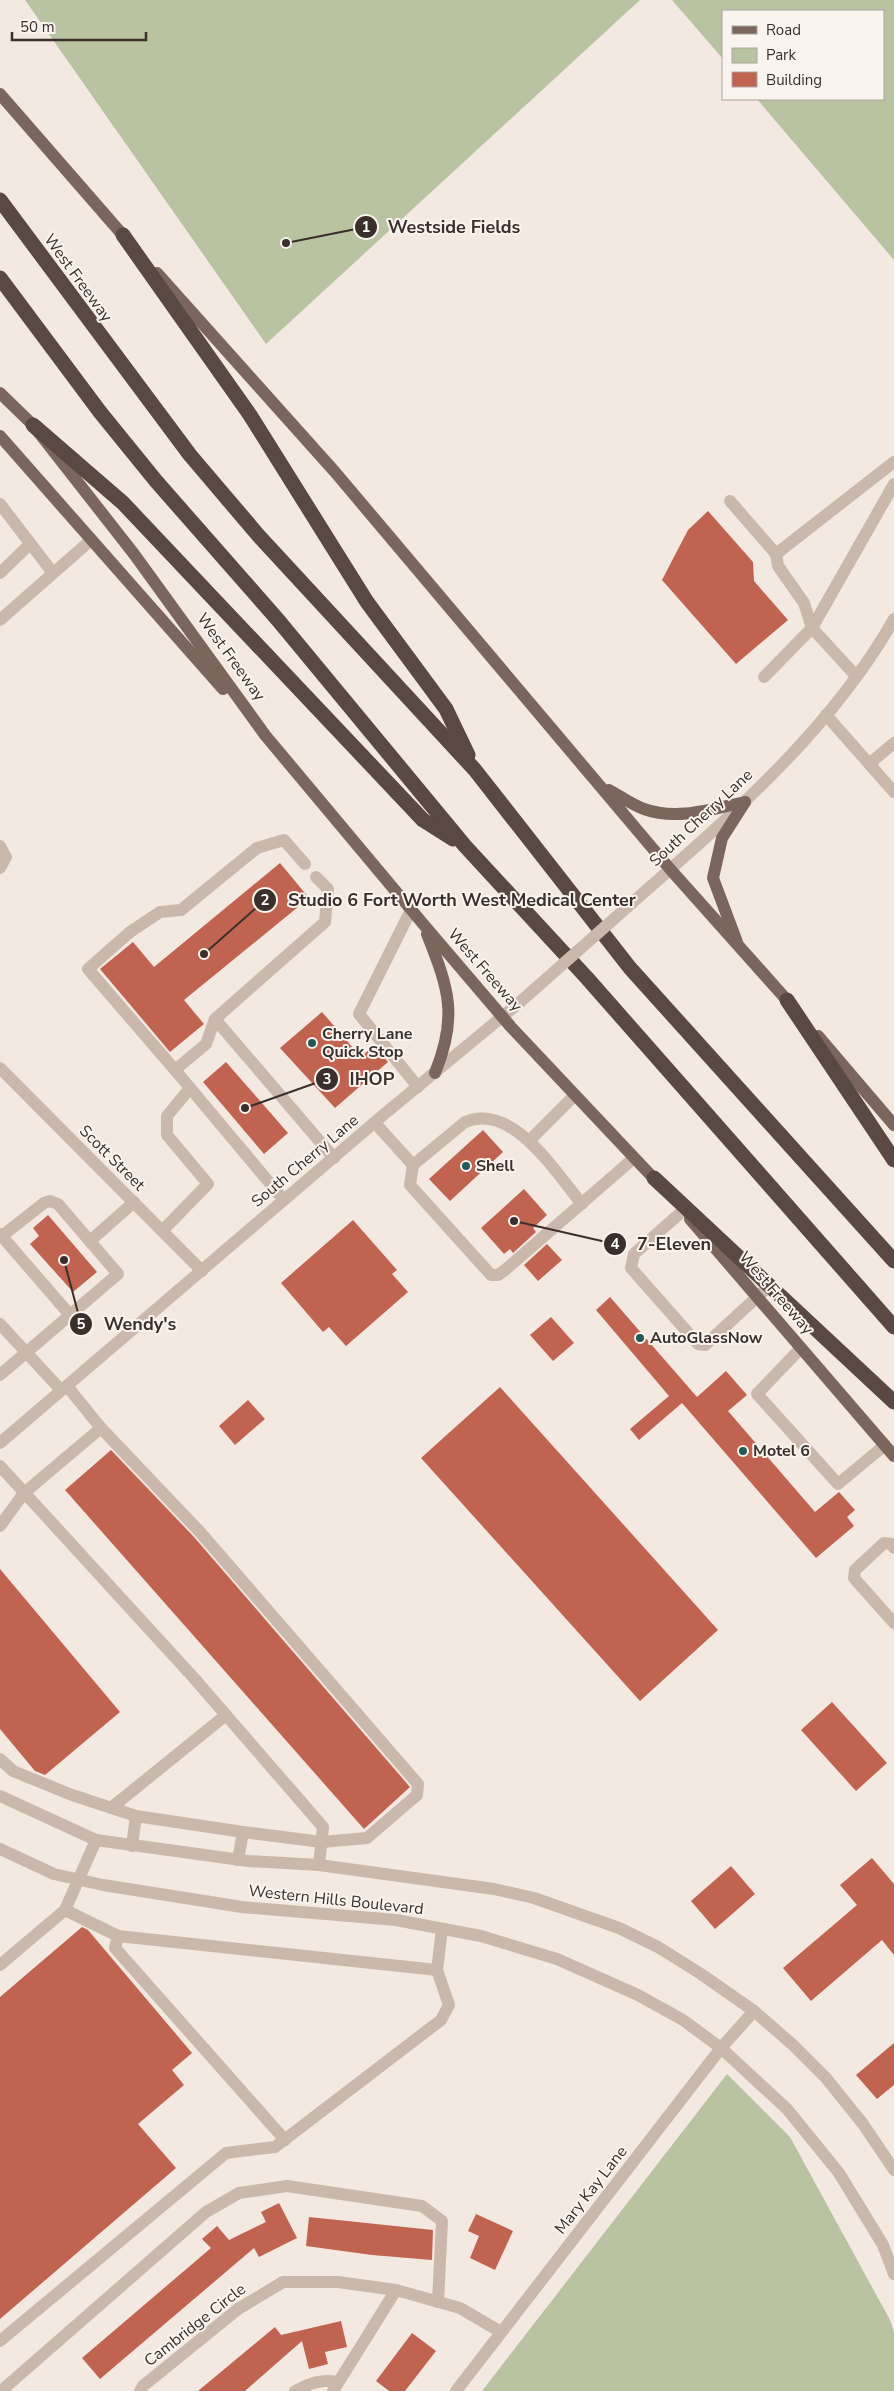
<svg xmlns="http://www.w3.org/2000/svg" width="894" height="2391" font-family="'Nunito Sans',sans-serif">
<rect width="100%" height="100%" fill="#f3e9e1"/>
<!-- green -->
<g fill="#b9c2a1">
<path d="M25,0H640L266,344Z"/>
<path d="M672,0H894V260L757,99H883V11H723V59Z"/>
<path d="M727,2074L790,2137L890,2320L894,2332V2391H482Z"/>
</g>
<!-- building -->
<g fill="#c16351">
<path d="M708,511L753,562L754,581L788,620L736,664L662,580L688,530Z"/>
<path d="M280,863L309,898L184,1000L204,1024L170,1052L100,969L133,942L154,967Z"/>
<path d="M322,1012L361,1057L374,1045L388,1062L335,1108L280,1048Z"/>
<path d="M226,1062L288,1133L264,1154L203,1082Z"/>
<path d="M483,1130L503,1152L450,1201L429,1179Z"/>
<path d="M524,1189L547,1215L533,1228L536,1232L513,1253L510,1249L504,1254L481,1228Z"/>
<path d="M48,1215L97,1272L73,1292L30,1244L39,1236L33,1228Z"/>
<path d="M353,1220L397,1270L392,1274L408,1292L346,1346L329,1327L323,1332L281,1283Z"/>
<path d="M547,1244L562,1260L538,1281L524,1265Z"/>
<path d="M610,1297L697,1397L726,1371L747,1395L728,1411L815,1512L839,1492L855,1510L847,1517L854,1526L816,1558L682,1403L639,1440L630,1429L669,1396L596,1310Z"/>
<path d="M551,1317L574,1343L553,1361L530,1335Z"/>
<path d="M500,1387L718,1630L640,1701L421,1458Z"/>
<path d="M248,1400L265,1419L235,1445L219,1426Z"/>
<path d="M111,1450L194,1537L410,1787L364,1829L65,1490Z"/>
<path d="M0,1569L120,1712L45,1775L35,1771L0,1729Z"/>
<path d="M832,1702L887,1763L856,1791L801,1730Z"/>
<path d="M872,1858L894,1884V1955L882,1940L811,2001L783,1968L857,1905L840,1885Z"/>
<path d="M731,1866L755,1894L715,1929L691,1901Z"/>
<path d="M82,1927L88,1930L192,2053L172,2070L184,2085L138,2124L176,2168L0,2319V1997Z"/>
<path d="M894,2043V2085L877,2099L856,2075Z"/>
<path d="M279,2203L297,2238L259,2257L254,2248L100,2379L82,2358L211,2248L202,2239L217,2226L229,2240L266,2222L261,2212Z"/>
<path d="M476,2214L513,2231L495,2270L470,2258L479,2236L468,2231Z"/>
<path d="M309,2217L433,2230L432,2260L372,2255L306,2246Z"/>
<path d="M341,2321L347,2347L325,2352L328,2364L309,2369L302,2341L245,2391H198L275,2327L281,2335Z"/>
<path d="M412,2333L436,2351L405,2391H389L376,2381Z"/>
</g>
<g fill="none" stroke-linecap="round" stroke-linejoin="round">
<!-- minor -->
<g stroke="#cbb8ad" stroke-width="12">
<path d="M730,501L776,554L778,566L804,603L812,628L856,676"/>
<path d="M0,504L53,573"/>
<path d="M776,554L894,462"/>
<path d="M0,573L30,544"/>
<path d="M0,620L91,540"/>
<path d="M764,677L812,628L894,484"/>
<path d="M826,715L894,792"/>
<path d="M869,764L894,743"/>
<path d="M0,846L6,857L0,868"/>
<path d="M650,887C740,808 834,725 894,619"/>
<path d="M411,910L359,1014L418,1087"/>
<path d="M215,1019L334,1158"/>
<path d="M0,1068L202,1271"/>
<path d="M175,1070L88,969L130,932L160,912L181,910L257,848L284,840L305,864"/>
<path d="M375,1123L413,1165L410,1185L491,1275H498L505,1270L634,1158"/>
<path d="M529,1141L575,1095"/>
<path d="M413,1165L465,1122C513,1102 555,1172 582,1204"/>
<path d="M284,1200L175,1070L206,1044L215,1019L325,922L328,889L316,877"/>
<path d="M686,1208L634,1254L631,1268L698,1344L705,1345L769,1286"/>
<path d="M162,1231L208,1184L167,1135V1116L190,1088"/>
<path d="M0,1234L70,1315"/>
<path d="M90,1241L134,1202"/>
<path d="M0,1324L61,1390"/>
<path d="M801,1348L757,1394L838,1484L885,1445"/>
<path d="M0,1375L118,1274L58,1204L50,1201L44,1203L2,1236"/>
<path d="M101,1428L200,1532L418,1784L417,1795L367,1838L322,1842L243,1832"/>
<path d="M0,1443L382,1116L520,1002"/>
<path d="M0,1466L193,1677L323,1827L319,1865"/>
<path d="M0,1526L24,1493L101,1428L67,1386"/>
<path d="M894,1548L891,1544L884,1543L855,1570L854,1578L894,1623"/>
<path d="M0,1759L13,1771L72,1795L136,1816L243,1832L238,1860"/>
<path d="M0,1796L96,1840L248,1861L319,1865L494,1889L534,1898L619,1928L658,1947L701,1974L754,2011L793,2045L826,2078L863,2124L894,2170"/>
<path d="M111,1808L226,1715"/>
<path d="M132,1846L136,1816"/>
<path d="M0,1849L54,1874L103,1885L242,1907L396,1920L481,1936L557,1959L638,1995L683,2020L721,2048L787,2109L839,2173L883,2245L894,2274"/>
<path d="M65,1910L118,1936L437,1970"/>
<path d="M118,1936L115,1948L285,2140"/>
<path d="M0,1965L65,1910L96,1840"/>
<path d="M0,2341L226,2153L275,2147L441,2020L449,2005L437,1970L442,1929"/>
<path d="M1,2391L206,2212L239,2193L287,2186L422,2206L442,2221L438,2302"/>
<path d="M140,2391L143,2386L238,2309L283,2282H338L396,2290L460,2308L501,2332"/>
<path d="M295,2391C311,2383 321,2379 338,2382"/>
<path d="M333,2391L396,2290"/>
<path d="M456,2391L721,2048L754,2011"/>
</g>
<!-- major -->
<g stroke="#7b655d" stroke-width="12">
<path d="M0,94L128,241"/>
<path d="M157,273L335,472L670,869L794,1008"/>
<path d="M0,393L33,425L134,554L265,735L424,925L511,1027L660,1185"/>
<path d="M0,436L223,689"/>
<path d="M609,790C620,796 632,805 644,809C677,821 712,809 745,802"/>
<path d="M427,934C449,989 458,1017 435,1073"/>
<path d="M737,942L713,878L722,838L745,802"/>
<path d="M818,1036L894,1125"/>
<path d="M690,1219L894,1456"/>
</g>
<!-- highway -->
<g stroke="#5a4843" stroke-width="15">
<path d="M0,200L190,455L258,535L475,770L630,968L894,1261"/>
<path d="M123,235L250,415L367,602L446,709L468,755"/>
<path d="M0,278L100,412L156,481L278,620L465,846L587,978L894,1327"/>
<path d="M33,425L123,503L423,820L453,839"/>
<path d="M787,1000L894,1160"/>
<path d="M654,1178L894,1402"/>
</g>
<!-- minor-bridge -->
<path stroke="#cbb8ad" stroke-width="12" d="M520,1002L650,887"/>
</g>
<!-- markers -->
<g fill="#225a59" stroke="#faf4ee" stroke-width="2">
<circle cx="312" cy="1043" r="5"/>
<circle cx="466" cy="1166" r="5"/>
<circle cx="640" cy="1338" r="5"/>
<circle cx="743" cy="1451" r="5"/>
</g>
<g text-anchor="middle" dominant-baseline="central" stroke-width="4" stroke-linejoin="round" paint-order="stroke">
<!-- street labels -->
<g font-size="16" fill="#3a2f2b" stroke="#faf4ee">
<text transform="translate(78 278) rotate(54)">West Freeway</text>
<text transform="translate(231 657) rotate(54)">West Freeway</text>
<text transform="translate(701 818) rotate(-43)">South Cherry Lane</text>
<text transform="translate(485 970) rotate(49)">West Freeway</text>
<text transform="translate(112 1158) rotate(45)">Scott Street</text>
<text transform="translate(305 1161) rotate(-40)">South Cherry Lane</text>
<text transform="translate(776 1293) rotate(49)">West Freeway</text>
<text transform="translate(336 1900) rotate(6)">Western Hills Boulevard</text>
<text transform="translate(591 2190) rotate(-52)">Mary Kay Lane</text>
<text transform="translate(195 2325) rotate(-38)">Cambridge Circle</text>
</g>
<!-- poi labels -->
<g font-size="16" font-weight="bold" fill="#3a2f2b" stroke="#faf4ee" text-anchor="start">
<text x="322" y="1034">Cherry Lane<tspan x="322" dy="18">Quick Stop</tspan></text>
<text x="476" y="1166">Shell</text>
<text x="650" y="1338">AutoGlassNow</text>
<text x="753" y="1451">Motel 6</text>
</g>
</g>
<!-- callouts -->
<path fill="none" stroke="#3a2f2b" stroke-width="2" d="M286 243L366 227M204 954L265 900M245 1108L327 1079M514 1221L615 1244M64 1260L81 1324"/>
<g fill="#3a2f2b" stroke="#faf4ee" stroke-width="2">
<circle cx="286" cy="243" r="5"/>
<circle cx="204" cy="954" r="5"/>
<circle cx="245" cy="1108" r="5"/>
<circle cx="514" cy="1221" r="5"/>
<circle cx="64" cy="1260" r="5"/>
<circle cx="366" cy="227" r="12"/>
<circle cx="265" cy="900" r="12"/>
<circle cx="327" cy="1079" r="12"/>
<circle cx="615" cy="1244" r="12"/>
<circle cx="81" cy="1324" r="12"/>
</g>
<g font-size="15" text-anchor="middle" font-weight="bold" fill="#fff">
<text x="366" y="232">1</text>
<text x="265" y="905">2</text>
<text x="327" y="1084">3</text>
<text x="615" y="1249">4</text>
<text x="81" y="1329">5</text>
</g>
<g font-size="18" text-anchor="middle" font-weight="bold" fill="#3a2f2b" stroke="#faf4ee" stroke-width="4" stroke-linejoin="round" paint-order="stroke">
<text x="454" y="233">Westside Fields</text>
<text x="462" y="906">Studio 6 Fort Worth West Medical Center</text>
<text x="372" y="1085">IHOP</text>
<text x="674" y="1250">7-Eleven</text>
<text x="140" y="1330">Wendy's</text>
</g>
<!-- legend -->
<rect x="722" y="10" width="162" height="90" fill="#faf4ee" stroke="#ada5a0"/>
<rect x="732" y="26" width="25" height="8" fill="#7b655d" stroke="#ada5a0"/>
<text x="766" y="35" font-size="15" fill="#3a2f2b">Road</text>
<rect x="732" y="48" width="25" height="15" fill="#b9c2a1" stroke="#ada5a0"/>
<text x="766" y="60" font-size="15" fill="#3a2f2b">Park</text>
<rect x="732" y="72" width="25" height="15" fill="#c16351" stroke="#ada5a0"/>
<text x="766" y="85" font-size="15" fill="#3a2f2b">Building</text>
<!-- scale -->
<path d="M12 32v8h134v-8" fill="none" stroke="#3a2f2b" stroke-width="2.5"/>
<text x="20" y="32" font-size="15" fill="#3a2f2b" stroke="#faf4ee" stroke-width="4" paint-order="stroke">50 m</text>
</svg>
